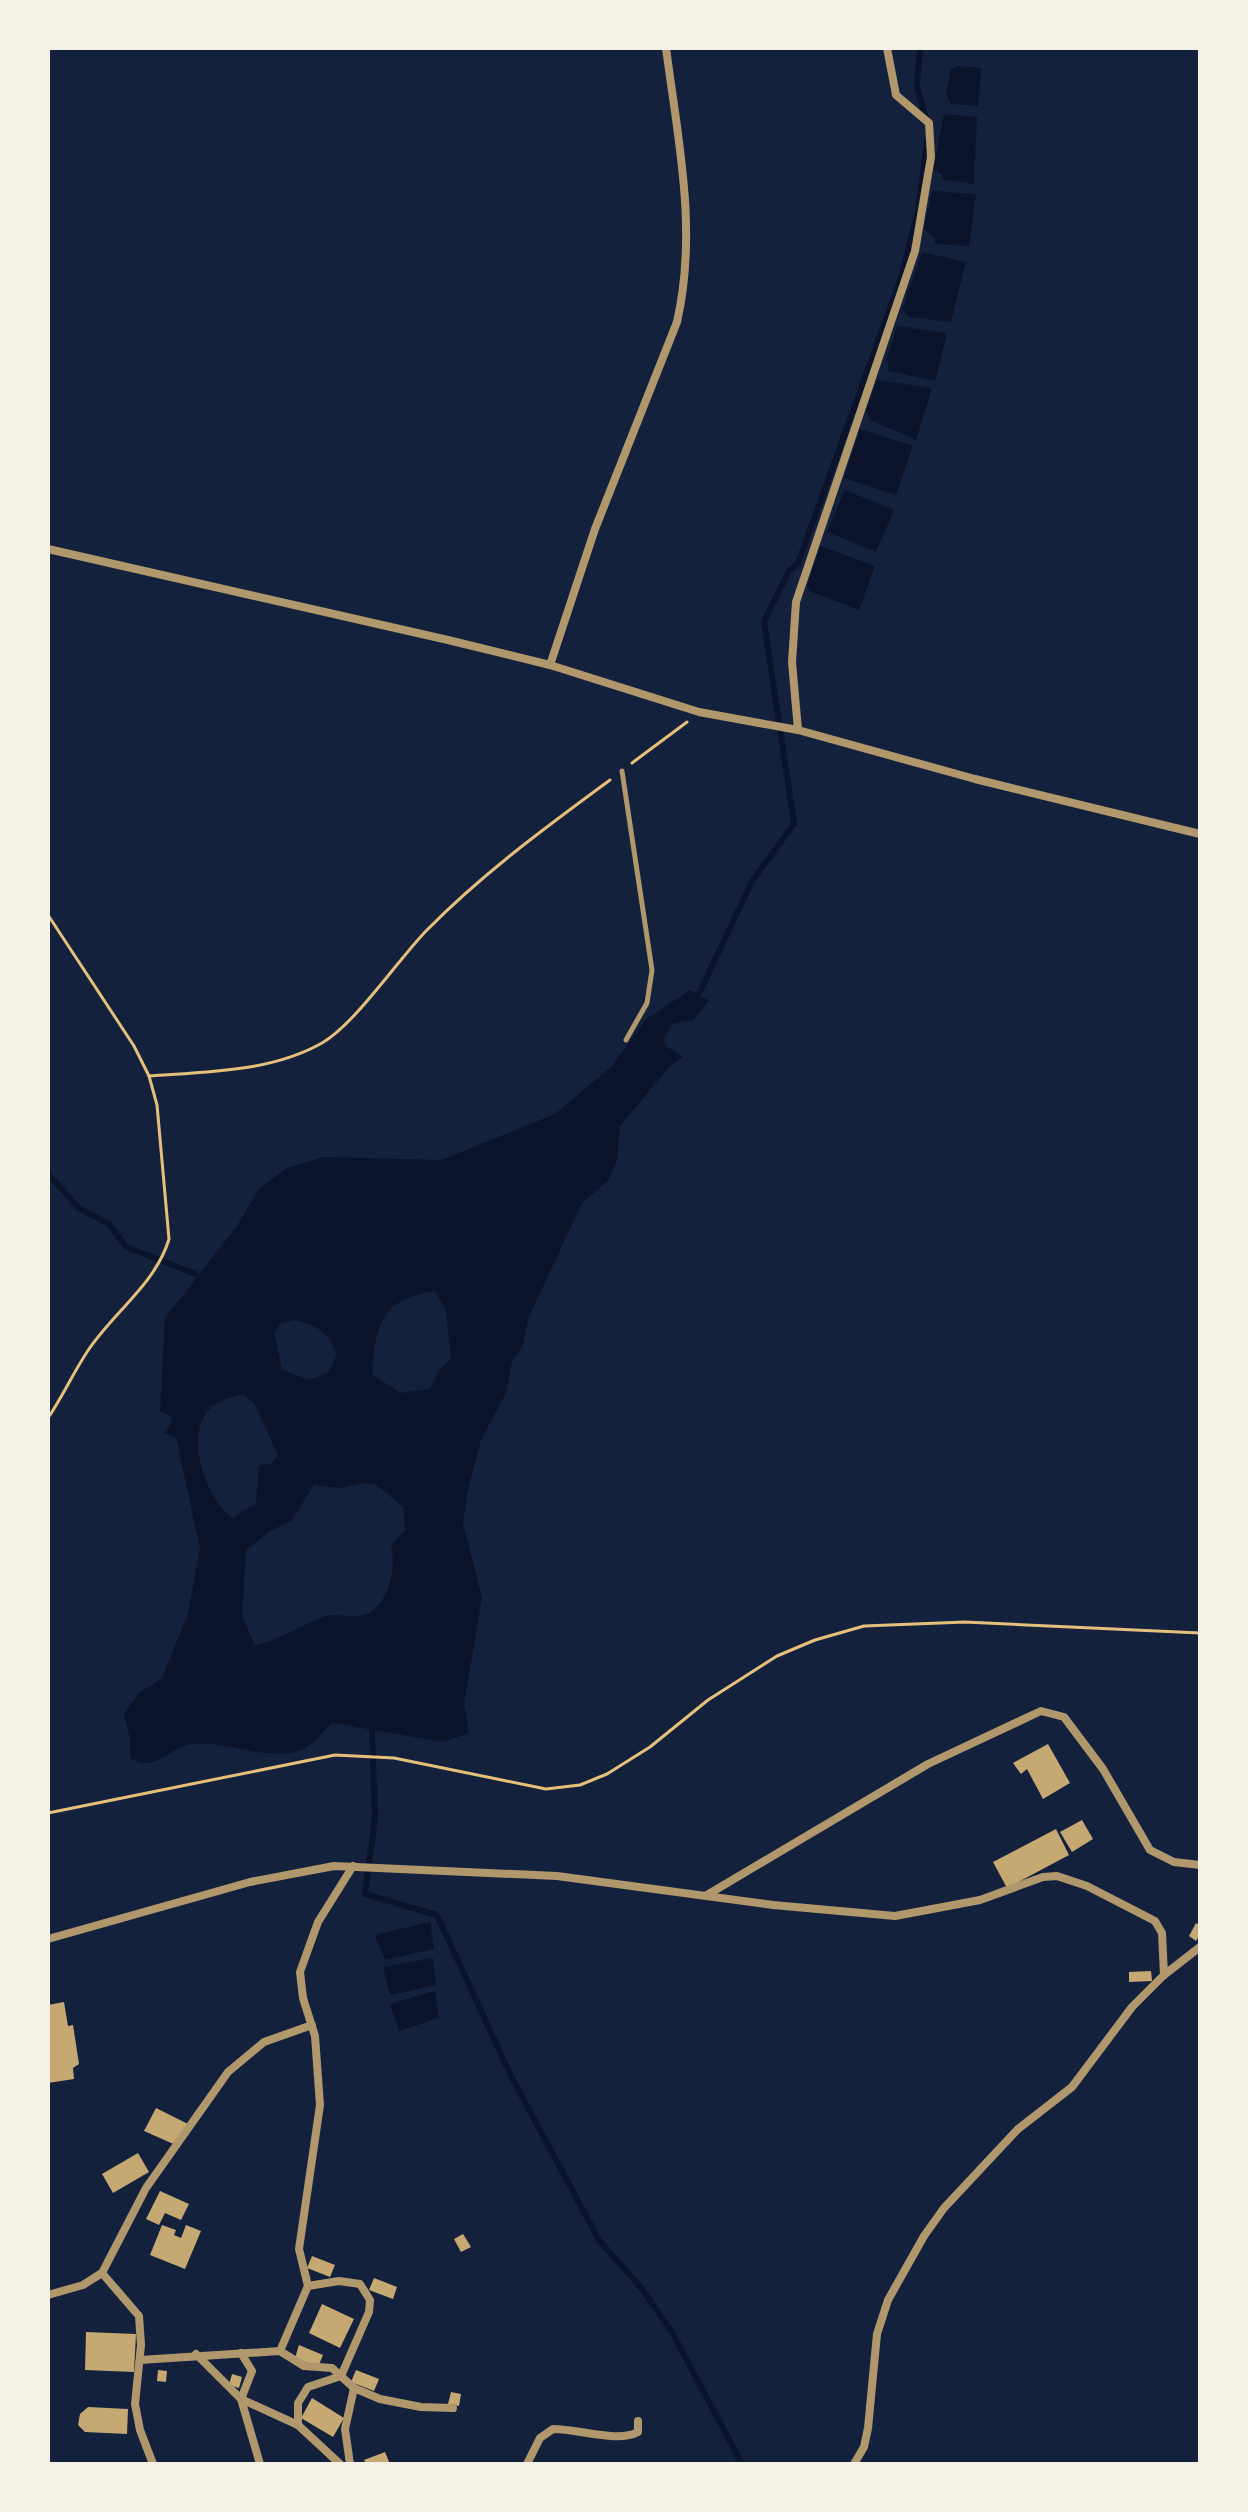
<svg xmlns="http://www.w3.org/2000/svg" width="1248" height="2512" font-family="Figtree,sans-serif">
<rect width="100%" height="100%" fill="#14213d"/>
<!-- water -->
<g fill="#0b132b" fill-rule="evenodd">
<path d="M959,66L981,68L978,106L951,104L946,94L951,69Z"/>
<path d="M944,114L977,117L974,184L942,180V174L933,170Z"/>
<path d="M932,191L976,194L969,246L935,244V238L924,229Z"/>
<path d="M922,252L966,262L951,322L910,317L902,310Z"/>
<path d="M897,326L947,333L935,381L889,371L887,359Z"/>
<path d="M877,380L932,388L916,440L870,420L866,410Z"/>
<path d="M860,429L913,446L896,495L844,478Z"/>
<path d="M845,490L894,510L876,552L827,532Z"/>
<path d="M820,546L875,566L859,610L812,592L807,587Z"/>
<path d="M690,990L709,1001L693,1020L673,1024L663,1039L666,1046L683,1057L670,1066L620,1126L617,1159L609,1180L582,1203L528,1319L523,1345L512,1361L506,1393L481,1440L467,1493L463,1524L482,1598L464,1703L469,1733L443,1742L333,1723C324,1729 319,1738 310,1745C282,1767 223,1740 193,1744C169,1746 155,1775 130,1758V1739L124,1714L139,1693L162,1678L188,1614L200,1548L176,1438L163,1433L170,1426L172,1417L160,1411L165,1318L237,1226L259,1189L285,1169L323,1157L441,1160L555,1114L612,1066L646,1019ZM435,1291L446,1310L451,1359L439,1370L430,1389L400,1393L372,1374C377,1324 379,1300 435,1291ZM295,1320C318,1325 327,1332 337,1354L329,1372L309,1380L282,1370L274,1332L281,1323ZM243,1394L254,1403L278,1455L271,1464L259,1465L256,1503L233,1518C205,1500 182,1430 213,1406C220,1400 234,1397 243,1394ZM365,1483L376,1485L403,1507L405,1530L391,1545C397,1567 388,1613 359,1616C347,1618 335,1612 323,1617C299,1626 280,1640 255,1645L242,1616L246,1550L270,1531L291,1521L314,1485L341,1488Z"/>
<path d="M430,1922L434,1949L385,1960L375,1935Z"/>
<path d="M433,1958L436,1985L390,1995L383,1967Z"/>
<path d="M435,1991L439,2018L399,2031L390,2004Z"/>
</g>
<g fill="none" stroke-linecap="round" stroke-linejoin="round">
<!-- stream -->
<g stroke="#0b132b" stroke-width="6">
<path d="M920,48L917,87L927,122"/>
<path d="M699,994L752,881L794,824L764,621L789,571L798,563L902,275L918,211L927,142"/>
<path d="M48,1174L79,1208L109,1224L126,1247L196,1274"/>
<path d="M372,1729L375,1818L365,1894L437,1915L511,2076L599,2240L643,2290L673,2334L742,2464"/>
</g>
</g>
<!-- building -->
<g fill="#c6a872">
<path d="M1048,1744L1070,1783L1043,1799L1027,1769L1021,1774L1013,1763Z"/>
<path d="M1082,1820L1093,1839L1072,1852L1060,1832Z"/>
<path d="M1056,1829L1069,1855L1007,1888L993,1862Z"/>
<path d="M1196,1923L1200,1925V1935L1196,1941L1189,1936Z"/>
<path d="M1151,1971L1152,1981L1129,1982V1972Z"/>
<path d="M64,2002L68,2026L73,2025L79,2064L73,2068L74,2079L48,2083V2005Z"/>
<path d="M156,2108L188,2124L178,2146L144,2131Z"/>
<path d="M138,2153L149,2172L113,2193L102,2174Z"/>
<path d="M160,2191L189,2204L181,2220L165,2213L159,2225L146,2219Z"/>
<path d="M162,2225L176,2230L174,2235L181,2238L186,2225L201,2231L185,2269L150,2255Z"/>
<path d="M463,2234L471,2247L461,2252L454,2239Z"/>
<path d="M312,2256L335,2265L330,2277L307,2268Z"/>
<path d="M374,2278L397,2287L393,2299L369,2290Z"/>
<path d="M322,2304L354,2319L340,2348L309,2333Z"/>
<path d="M86,2332L136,2334L134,2372L85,2370Z"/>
<path d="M299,2345L323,2355L318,2367L295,2358Z"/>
<path d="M158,2370L167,2371L166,2382L157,2381Z"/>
<path d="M356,2370L379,2379L374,2391L351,2382Z"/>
<path d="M232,2374L242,2377L239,2388L229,2385Z"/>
<path d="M451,2392L461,2394L459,2406L448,2404Z"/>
<path d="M312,2398L344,2418L333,2437L301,2418Z"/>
<path d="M88,2407L128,2409L127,2434L85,2432L78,2425L80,2414Z"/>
<path d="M385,2452L390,2464H366L364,2460Z"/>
</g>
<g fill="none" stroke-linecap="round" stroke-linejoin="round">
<!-- path -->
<g stroke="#e5c07b" stroke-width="3">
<path d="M632,763L687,722"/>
<path d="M48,915L134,1046L149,1076C206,1072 271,1072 322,1043C355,1024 397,961 426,931C482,874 546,827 610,780"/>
<path d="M48,1418C63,1396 74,1371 89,1349C115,1311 156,1283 169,1239L157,1105L149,1076"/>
<path d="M48,1813L335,1755L394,1758L546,1789L580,1785L607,1774L650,1747L708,1700L777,1656L815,1640L864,1626L965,1622L1200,1633"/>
</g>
<!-- service -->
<path stroke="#b1986c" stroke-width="5" d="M622,771L652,970L647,1003L626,1040"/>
<!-- minor -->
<g stroke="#b1986c" stroke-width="8">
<path d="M48,549L448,640L550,665L699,712L798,730L975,779L1200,834"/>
<path d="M550,665L595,529L677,322C698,230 678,140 666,48"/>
<path d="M798,730L792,662L796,602L915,251L931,157L929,123L896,95L887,48"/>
<path d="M707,1895L928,1764L1041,1711L1064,1717L1103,1769L1150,1850L1174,1862L1200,1865"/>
<path d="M48,1939L250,1882L334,1866L557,1876L773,1905L895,1916L980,1900L1043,1877L1057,1876L1087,1886L1155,1921L1162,1933L1164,1975"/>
<path d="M102,2273L139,2316L141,2345L135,2404L140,2430L153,2464"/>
<path d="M308,2286L299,2249L320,2105L315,2036L303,1998L300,1972L318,1922L353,1866"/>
<path d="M48,2295L83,2285L102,2273L146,2188L228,2072L264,2042L312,2025"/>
<path d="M280,2351L308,2286L339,2281L360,2284L370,2300L369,2312L341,2376"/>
<path d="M241,2353L252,2371L241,2399L260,2464"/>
<path d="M196,2354L241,2399L298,2425L340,2464"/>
<path d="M140,2360L280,2351L304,2366L332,2368L354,2388L380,2399L421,2407L453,2408"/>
<path d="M298,2425V2403L308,2387L341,2376"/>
<path d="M350,2464L345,2429L354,2388"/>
<path d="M527,2464L540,2438L553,2429C579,2429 618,2443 638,2432V2421"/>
<path d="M854,2464L864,2447L868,2428L877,2334L888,2300L924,2236L944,2208L1018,2129L1072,2087L1132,2007L1164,1975L1200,1947"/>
</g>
</g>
<!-- border -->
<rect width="1248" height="2512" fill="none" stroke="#f6f1e7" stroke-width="100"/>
</svg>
